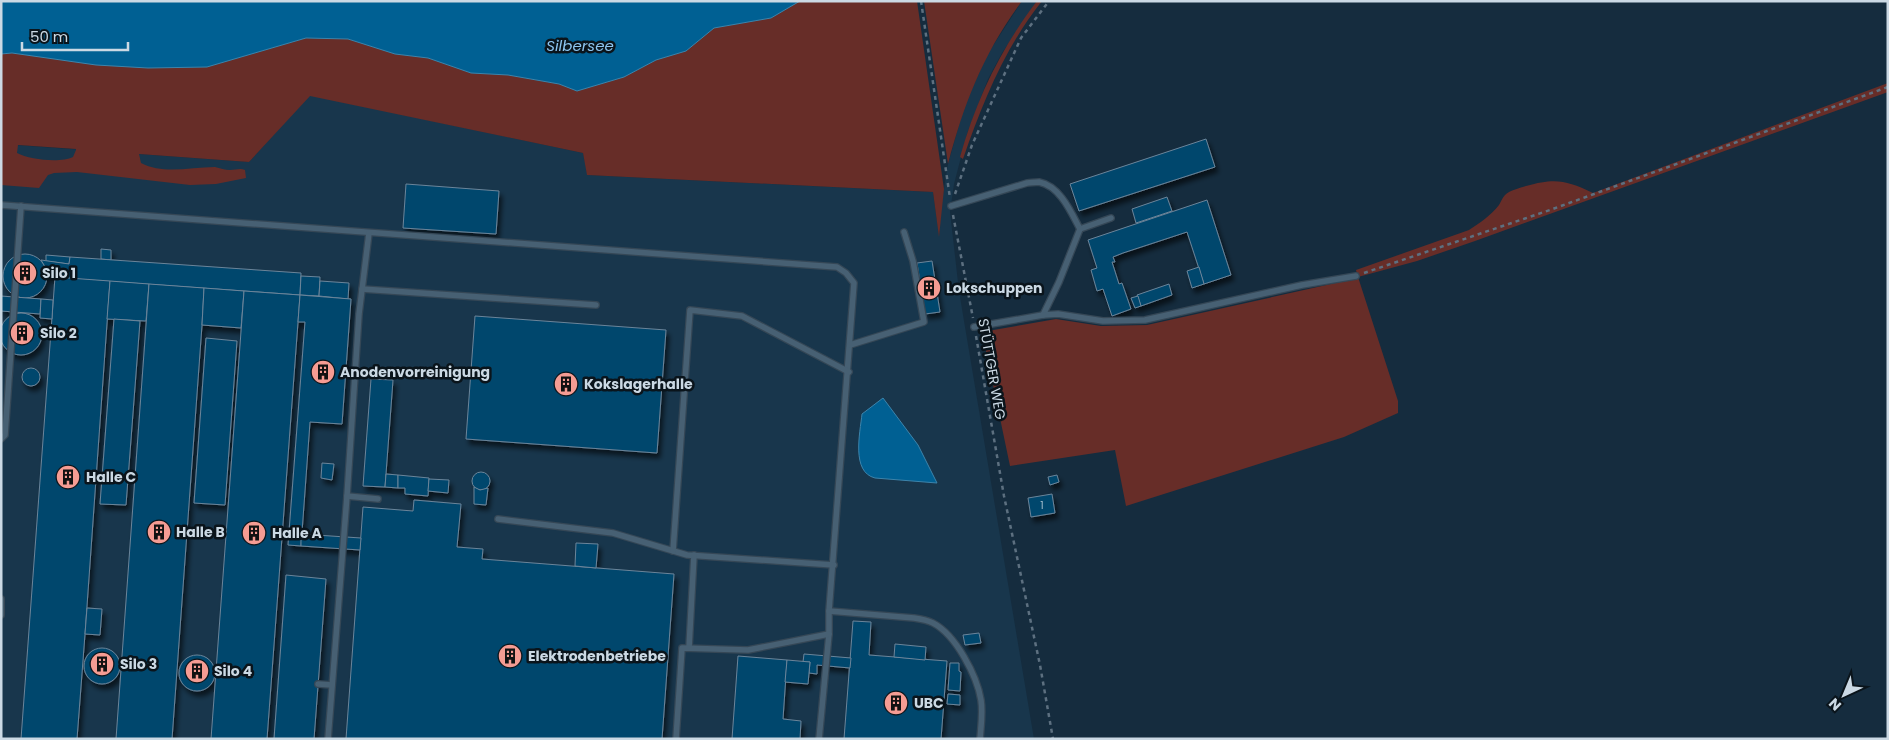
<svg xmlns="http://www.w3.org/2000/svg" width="1889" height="740" font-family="Poppins,sans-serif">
<defs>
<filter id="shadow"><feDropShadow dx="3" dy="5" stdDeviation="2.5" flood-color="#0009"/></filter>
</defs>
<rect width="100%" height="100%" fill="#152c3e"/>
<!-- built -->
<path fill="#18364c" d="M1022,1H1037L1002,53L988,79L967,134L954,184L950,212L959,291L1034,739H1V144L249,162L309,95L583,153L588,175L933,192L939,235L941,207L948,164L964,107L987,55Z"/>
<!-- green -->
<g fill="#672d28" fill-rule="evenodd">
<path d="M800,1H917L944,189L939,237L933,192L587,175L583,153L310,96L249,162L139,154L141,163C164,175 190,167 215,167C220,168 225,170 230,170C236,170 240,168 245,170L246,178L216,184L190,185L77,172L54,173L48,175L39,188L1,185V54L12,53L148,68L207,67L306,38L348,39L395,54L428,58L471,73L508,75L559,84L577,91L624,77L656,60L686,51L714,28L771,18ZM18,145L76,149V150L73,157C61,163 30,160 17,153Z"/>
<path d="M924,1H1022C984,52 964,103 948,164Z"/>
<path d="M1037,1H1042C1004,49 983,102 963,159L960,157C976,100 1001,48 1037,1Z"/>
<path d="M1888,83V92L1475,241L1417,261L1358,277L1398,401V413L1344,437L1126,506L1115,450L1010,466L982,332L1056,319L1101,326L1147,325L1358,278L1356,270L1469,230C1480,223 1491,215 1499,205C1501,202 1502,198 1505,195C1510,190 1520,188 1526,186C1555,178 1566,180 1593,193Z"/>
</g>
<!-- water -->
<g fill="#006093" stroke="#3d84ab">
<path d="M1,1H800L771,18L714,28L686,51L656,60L624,77L577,91L559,84L508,75L471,73L428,58L395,54L348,39L306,38L207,67L148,68L96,65L12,53L1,54Z"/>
<path d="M883,398L918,445L937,483L875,478C851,472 860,433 862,414Z"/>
</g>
<!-- building -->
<g fill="#01466d" stroke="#6b859a" filter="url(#shadow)">
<path d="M1206,139L1215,167L1079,211L1070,184Z"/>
<path d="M406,184L499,191L496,234L403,228Z"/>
<path d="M1167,197L1172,211L1136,223L1132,209Z"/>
<path d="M1207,200L1231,275L1204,284L1187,232L1123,253L1113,257L1115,262H1112L1119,284L1122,283L1131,309L1112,316L1103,289L1097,291L1091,270L1097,268L1088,240Z"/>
<path d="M101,249L111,250V260L101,259Z"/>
<circle cx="25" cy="276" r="22"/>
<path d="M46,255L70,257L69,264L46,261Z"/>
<path d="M70,257L301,273L300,295L47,277V270L41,260L69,264Z"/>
<path d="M932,261L940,312L925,314L917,263Z"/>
<path d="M1199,267L1204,284L1192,288L1187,271Z"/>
<path d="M301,276L320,277L319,296L300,295Z"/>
<path d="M55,277L110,281L85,634L77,739H21Z"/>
<path d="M110,281L149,284L146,321L107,319Z"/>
<path d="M320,281L349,283L348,299L319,296Z"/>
<path d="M149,284L204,288L202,325L172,739H116Z"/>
<path d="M1169,284L1172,295L1141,306L1137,295Z"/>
<path d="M204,288L244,291L241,328L202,325Z"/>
<path d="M244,291L300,295L298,322L267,739H211Z"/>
<path d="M300,295L351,299L342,424L310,422L301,546L288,545L305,322H298Z"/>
<path d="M1,296L41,299L40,314L1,311Z"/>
<path d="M1138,296L1141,306L1135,308L1131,298Z"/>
<path d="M41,299L53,300L52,319L40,318Z"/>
<circle cx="21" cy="334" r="21"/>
<path d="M475,316L666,330L657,453L466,439Z"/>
<path d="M114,319L140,321L126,505L100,504Z"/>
<path d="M206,338L237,341L225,505L194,503Z"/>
<circle cx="31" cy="377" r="9"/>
<path d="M371,379L393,380L385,487L363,486Z"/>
<path d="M322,463L334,464L332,480L321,478Z"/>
<circle cx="481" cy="481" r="9"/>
<path d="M386,474L398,475V488L385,487Z"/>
<path d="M398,475L429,478L428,496L405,494V488H398Z"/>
<path d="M1057,475L1059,482L1050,485L1048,477Z"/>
<path d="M429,479L449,480L448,493L428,491Z"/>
<path d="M474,487L480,490L488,488L486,505L474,504Z"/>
<path d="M1052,494L1055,513L1031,517L1028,498Z"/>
<path d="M414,500L461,504L457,547L483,549L482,559L674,574L662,739H346L363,507L413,511Z"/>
<path d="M301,534L361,538L360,550L301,546Z"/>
<path d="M576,543L598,544L596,568L575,566Z"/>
<path d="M286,575L326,579L314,739H274Z"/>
<path d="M87,608L102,609L100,635L85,634Z"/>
<path d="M853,621L871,622L869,655L947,661L941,739H844Z"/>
<path d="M979,633L981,643L965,645L963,635Z"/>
<path d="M895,644L926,647L925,660L894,657Z"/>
<circle cx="102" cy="666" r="18"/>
<path d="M804,654L851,658L850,668L817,665V674L809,673L810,662H803Z"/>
<circle cx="197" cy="673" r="18"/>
<path d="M738,656L787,660L783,719L801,721L800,739H732Z"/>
<path d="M787,660L810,662L808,684L785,682Z"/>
<path d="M950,663H959V671L961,672L960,691L948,690Z"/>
<path d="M948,694L960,695V705L947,704Z"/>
</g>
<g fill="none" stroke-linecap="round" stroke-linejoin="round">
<!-- service casing -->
<g stroke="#354756" stroke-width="8">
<g id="service">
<path d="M1,205L837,267L846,273L854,283L829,611V634L819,739"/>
<path d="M951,206L1027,183C1030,183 1035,182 1039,182C1060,186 1071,212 1080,229L1111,218"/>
<path d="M362,289L596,305"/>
<path d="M1043,315L1059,282L1080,229"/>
<path d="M974,327L1043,315L1058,314L1103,321L1145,320L1302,285L1356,276"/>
<path d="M850,345L924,322L913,261L904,232"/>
<path d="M1,439L5,435L21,206"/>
<path d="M347,496L378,499"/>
<path d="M498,519L613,533L687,555L834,565"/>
<path d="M673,551L690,310L742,316L849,372"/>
<path d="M1,599V615"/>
<path d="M829,611L914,618C921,619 927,620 933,623C956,635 977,676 981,700C983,713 981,726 980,739"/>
<path d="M689,648L694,555"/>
<path d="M318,684L332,685"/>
<path d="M328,739L347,496L359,314L369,233"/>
<path d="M676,739L682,648L748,650L829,634"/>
</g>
</g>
<!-- path -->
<g stroke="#5d7080" stroke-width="2.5" stroke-dasharray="4 4" stroke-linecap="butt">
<path d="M921,1L950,198"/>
<path d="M955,194L972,145L1021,38L1049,1"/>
<path d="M953,215L973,318"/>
<path d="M1364,273L1550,210L1888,87"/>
<path d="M976,336L1004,496L1040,665L1053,739"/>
</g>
<!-- service -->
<use href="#service" stroke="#476073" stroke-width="5.5"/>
</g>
<!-- icons -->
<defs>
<g id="building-disc" transform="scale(1.25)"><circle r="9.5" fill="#f59c93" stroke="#0a141b"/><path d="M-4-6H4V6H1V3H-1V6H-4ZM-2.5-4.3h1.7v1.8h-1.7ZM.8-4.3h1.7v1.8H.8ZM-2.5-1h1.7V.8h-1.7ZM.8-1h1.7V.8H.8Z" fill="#111"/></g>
</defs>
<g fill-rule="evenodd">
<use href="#building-disc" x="25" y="273"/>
<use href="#building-disc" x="929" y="288"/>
<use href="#building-disc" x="22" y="333"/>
<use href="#building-disc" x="323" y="372"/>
<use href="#building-disc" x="566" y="384"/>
<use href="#building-disc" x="68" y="477"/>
<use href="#building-disc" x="159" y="532"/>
<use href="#building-disc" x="254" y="533"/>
<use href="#building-disc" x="510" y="656"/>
<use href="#building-disc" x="102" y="664"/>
<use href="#building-disc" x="197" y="671"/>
<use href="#building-disc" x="896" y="703"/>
</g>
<g text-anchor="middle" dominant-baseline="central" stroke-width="5" stroke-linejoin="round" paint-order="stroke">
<!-- number labels -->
<g font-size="11" fill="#98b4c6">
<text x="1042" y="505">1</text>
</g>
<!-- poi labels -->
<g font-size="14" font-weight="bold" fill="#cbd9e4" stroke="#0a141b" text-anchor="start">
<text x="42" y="273">Silo 1</text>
<text x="946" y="288">Lokschuppen</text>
<text x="40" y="333">Silo 2</text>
<text x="340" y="372">Anodenvorreinigung</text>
<text x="584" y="384">Kokslagerhalle</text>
<text x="86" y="477">Halle C</text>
<text x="176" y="532">Halle B</text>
<text x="272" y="533">Halle A</text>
<text x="528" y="656">Elektrodenbetriebe</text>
<text x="120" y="664">Silo 3</text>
<text x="214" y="671">Silo 4</text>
<text x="914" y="703">UBC</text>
</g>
<!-- street labels -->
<g font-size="14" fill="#cbd9e4" stroke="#0a141b">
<text transform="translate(992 369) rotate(80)">STÜTTGER WEG</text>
</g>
<!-- water labels -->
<g font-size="15" font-style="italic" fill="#8dc5f0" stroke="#0a141b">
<text x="580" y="45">Silbersee</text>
</g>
</g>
<!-- border -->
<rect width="1889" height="740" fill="none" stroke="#cbd9e4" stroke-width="5"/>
<!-- north arrow -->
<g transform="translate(1844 695) rotate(224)" stroke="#0a141b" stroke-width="4" paint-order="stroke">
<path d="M0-4L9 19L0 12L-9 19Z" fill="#cbd9e4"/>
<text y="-8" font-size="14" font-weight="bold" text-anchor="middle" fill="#cbd9e4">N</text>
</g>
<!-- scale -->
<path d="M22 42v8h106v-8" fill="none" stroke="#cbd9e4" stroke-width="2.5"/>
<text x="30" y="42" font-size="15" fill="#cbd9e4" stroke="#0a141b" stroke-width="4" paint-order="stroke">50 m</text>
</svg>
